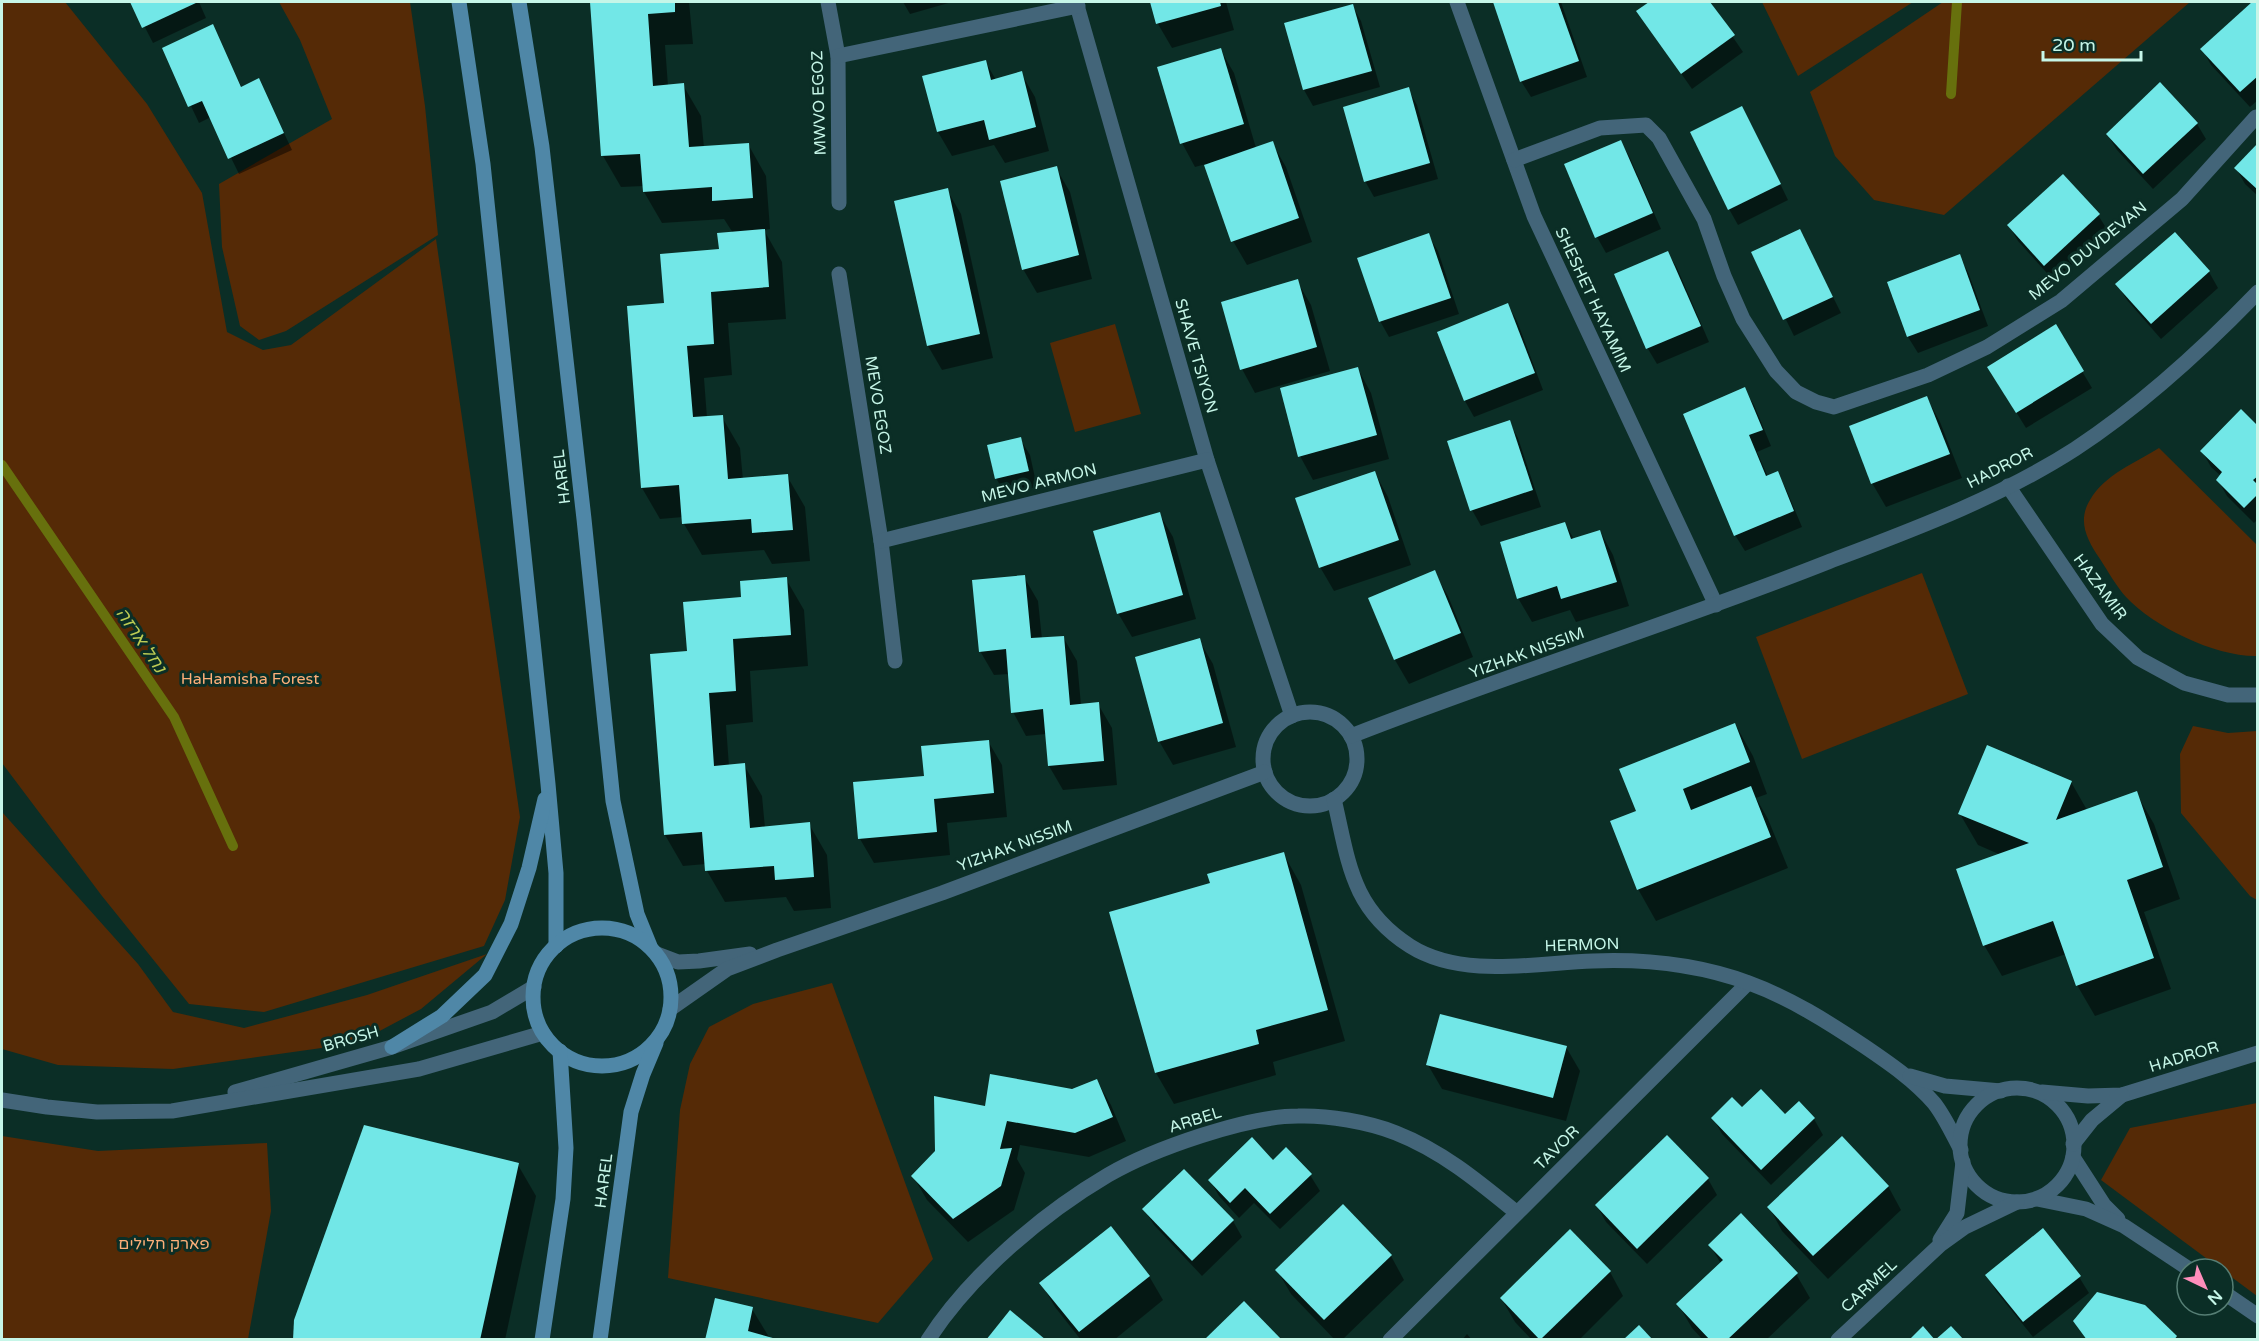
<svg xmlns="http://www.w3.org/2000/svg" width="2259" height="1341" font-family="'Varela Round',Heebo,sans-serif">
<rect width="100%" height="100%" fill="#0b2e26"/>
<!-- green -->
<g fill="#552a06">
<path d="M2,2H65L147,104L202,193L227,332L263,350L291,345L436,239L520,817L505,900L484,946L264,1012L189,1004L102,896L2,763Z"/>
<path d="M279,2H410L425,106L438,235L286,331L259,340L240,326L222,247L219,184L332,119L300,40Z"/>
<path d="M1762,2H1913L1798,76Z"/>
<path d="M1943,2H2190L1944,215L1874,200L1835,156L1810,92Z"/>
<path d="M1115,324L1141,414L1075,432L1050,343Z"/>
<path d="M2159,448L2257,545V656C2216,657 2154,627 2126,597C2116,586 2108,571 2100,559C2087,540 2077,521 2090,500C2104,475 2135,463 2159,448Z"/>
<path d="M1922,573L1968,694L1802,759L1756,637Z"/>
<path d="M2193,726L2228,733L2257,731V900L2250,896L2181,813L2180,754Z"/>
<path d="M2,812L138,964L173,1012L244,1028L367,995L487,954L421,1009L357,1043L173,1069L58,1065L2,1049Z"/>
<path d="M832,983L933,1259L878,1323L668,1278L680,1110L690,1064L709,1027L753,1004Z"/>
<path d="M2257,1103H2258L2257,1296L2101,1180L2130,1128Z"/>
<path d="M2,1136L98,1151L267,1143L271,1211L248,1339H2Z"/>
</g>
<!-- shadow -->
<g fill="#0007">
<path d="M132,2H199L206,18L153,43Z"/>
<path d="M591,2H689L693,44L665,45L668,86L683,85L701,116L704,148L748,144L766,176L770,229L764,230L782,262L786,319L728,323L732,375L704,378L707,418L722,417L740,448L743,480L787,476L805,507L810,561L772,564L764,550L702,555L684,524L683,517L660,519L642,488L629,308L666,304L720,250L733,233L724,219L662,223L644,192V186L621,187L603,156Z"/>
<path d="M903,2H952L910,14Z"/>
<path d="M1152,2H1226L1234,30L1172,48L1158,24Z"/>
<path d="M1500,2H1561L1587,77L1531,97L1521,81L1495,3Z"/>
<path d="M1652,2H1709L1743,52L1692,89L1638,12Z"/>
<path d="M2254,2L2258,5V100L2250,107L2211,65L2202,49Z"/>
<path d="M1352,5L1361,21L1380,87L1313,106L1304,90L1286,24Z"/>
<path d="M212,26L242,88L259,80L292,150L239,174L211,117L199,123L164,49Z"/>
<path d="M1220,49L1234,73L1256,148L1272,143L1286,167L1312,242L1247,265L1233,241L1206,164L1195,167L1182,143Z"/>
<path d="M985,61L996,80L1021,73L1035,97L1049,151L1005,163L994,145L952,156L938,132L924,78Z"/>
<path d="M1408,89L1417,105L1438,179L1374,197L1365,181Z"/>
<path d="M1751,124L1788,200L1738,225L1729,209Z"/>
<path d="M2197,124L2206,139L2153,189L2117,150L2107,134Z"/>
<path d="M1621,142L1630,158L1661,229L1606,253L1597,237Z"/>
<path d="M2258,145V196L2245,184L2236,168Z"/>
<path d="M1056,168L1070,192L1092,279L1037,293L1023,269Z"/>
<path d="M947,190L961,214L993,358L942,370L928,346Z"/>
<path d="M2098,215L2108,231L2054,281L2018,241L2009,226Z"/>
<path d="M1800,231L1841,313L1794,336L1753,253Z"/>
<path d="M2175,234L2209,272L2218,288L2161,339L2127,300L2117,284Z"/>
<path d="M1428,235L1438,251L1459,314L1389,337L1380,321Z"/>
<path d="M1668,253L1677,268L1709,342L1657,364L1648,349L1616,275Z"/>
<path d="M1959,256L1968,272L1988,326L1918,353L1908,337L1889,282Z"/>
<path d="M1297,281L1311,305L1330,371L1255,393L1242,369Z"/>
<path d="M1508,305L1517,321L1543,390L1474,417L1465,401L1439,332Z"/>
<path d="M2055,326L2092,388L2026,428L1998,383Z"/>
<path d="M1358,369L1371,393L1389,459L1313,480L1300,456Z"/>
<path d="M1744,389L1754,405L1771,446L1757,452L1768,477L1777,473L1786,489L1802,527L1745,551L1735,535Z"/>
<path d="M1927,398L1940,422L1962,478L1886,507L1872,483Z"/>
<path d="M1509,422L1518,438L1541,507L1481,526L1472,510Z"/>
<path d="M2258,428V519L2254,523L2227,496L2218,480L2221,476L2211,467L2202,451Z"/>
<path d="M1020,439L1030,455L1037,487L1005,494L996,478Z"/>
<path d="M1375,473L1388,497L1411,565L1334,591L1320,567Z"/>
<path d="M1159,513L1173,537L1196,619L1132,637L1118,613Z"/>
<path d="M1565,524L1574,539L1600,531L1613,555L1629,606L1576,622L1570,610L1532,622L1518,598Z"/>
<path d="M1434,572L1448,596L1473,657L1409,684L1395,660L1370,599Z"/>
<path d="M1024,577L1038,601L1042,639L1063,637L1077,661L1081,705L1098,704L1112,728L1117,785L1063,790L1049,766L1046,734L1026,736L1013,712L1009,674L994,675L980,651Z"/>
<path d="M786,579L804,610L808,666L750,671L753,722L726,725L729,766L744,765L762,796L765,828L809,824L827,855L831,908L794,911L786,897L725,902L707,871L706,864L683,866L665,835L652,656L688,653L743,598Z"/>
<path d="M1199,640L1213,664L1236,747L1173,765L1159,741Z"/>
<path d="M1735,724L1753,756L1767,794L1756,798L1768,819L1788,868L1656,921L1638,889L1637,811Z"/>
<path d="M988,741L1002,765L1007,817L947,823L950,855L874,863L860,839L926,777Z"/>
<path d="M2071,782L2087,810L2136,793L2154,824L2180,899L2144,912L2171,989L2095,1016L2077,985L2066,954L2002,976L1984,945L2001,855L1978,845L1960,814Z"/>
<path d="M1283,853L1301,885L1345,1041L1273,1062L1276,1075L1174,1104L1156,1073L1111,913L1211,885Z"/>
<path d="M1566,1047L1580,1071L1566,1121L1442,1089L1428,1065Z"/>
<path d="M1097,1081L1111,1105L1126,1141L1089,1157L1020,1145L1017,1159L1025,1173L1014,1210L968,1242L927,1200L913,1176L986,1108L1072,1091Z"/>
<path d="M1742,1109L1814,1119L1823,1135L1771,1185L1722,1134L1713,1118Z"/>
<path d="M1667,1137L1708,1179L1717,1195L1647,1264L1606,1222L1597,1206Z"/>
<path d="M1273,1162L1310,1175L1320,1191L1280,1229L1254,1203L1239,1218L1219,1196L1210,1180Z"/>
<path d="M518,1165L536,1196L505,1340H295Z"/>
<path d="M1888,1186L1901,1210L1828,1279L1782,1231L1769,1207Z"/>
<path d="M1144,1209L1233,1221L1242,1237L1202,1276L1154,1225Z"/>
<path d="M1710,1245L1796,1274L1810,1298L1766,1340H1703L1692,1328L1678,1304L1721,1264Z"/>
<path d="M1391,1256L1404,1280L1342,1340H1335L1291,1294L1277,1270Z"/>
<path d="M1610,1272L1623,1296L1579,1340H1532L1515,1322L1501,1298Z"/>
<path d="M1987,1275L2079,1277L2089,1293L2033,1337L1996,1291Z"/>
<path d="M1149,1276L1163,1300L1114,1340H1081L1055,1307L1041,1283Z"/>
<path d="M752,1309L769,1337L707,1340Z"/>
<path d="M1467,1334L1472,1340H1462Z"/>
</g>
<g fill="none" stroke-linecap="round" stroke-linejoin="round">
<!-- stream -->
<g stroke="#67700d" stroke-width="10">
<path d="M1951,94L1957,2"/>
<path d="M2,465L174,717L233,846"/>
</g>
</g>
<!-- building -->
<g fill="#72e7e7">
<path d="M130,2H198L142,28Z"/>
<path d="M590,2H675V12L648,14L653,86L684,83L689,147L749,143L753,198L712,201V187L643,192L640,154L601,156Z"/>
<path d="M1150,2H1220L1221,6L1156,24Z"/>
<path d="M1493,2H1558L1579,61L1520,82Z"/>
<path d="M1649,2H1710L1735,35L1681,74L1636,11Z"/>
<path d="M2252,2L2258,3V76L2240,92L2200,49Z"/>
<path d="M1353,4L1372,71L1303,90L1284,23Z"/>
<path d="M213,24L241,87L259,78L284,133L228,159L202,101L188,107L162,48Z"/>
<path d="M1221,48L1244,124L1180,144L1157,67Z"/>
<path d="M986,60L991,80L1022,71L1036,127L989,140L984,120L937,132L922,76Z"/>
<path d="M2160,82L2198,123L2143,174L2106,134Z"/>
<path d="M1409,87L1430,163L1364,182L1343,107Z"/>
<path d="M1742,106L1781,184L1728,210L1690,132Z"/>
<path d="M1621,140L1653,213L1595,238L1564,164Z"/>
<path d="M1273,141L1299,218L1231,242L1204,165Z"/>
<path d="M2258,143V190L2234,168Z"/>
<path d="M1057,166L1079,255L1022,270L1000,181Z"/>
<path d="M2063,174L2100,214L2044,266L2007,225Z"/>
<path d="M948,188L980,334L927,346L894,201Z"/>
<path d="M765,229L769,287L711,292L714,344L687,346L693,417L723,415L728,479L788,474L793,530L752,533L751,519L682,524L679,485L641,488L627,306L664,303L660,254L719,249L717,233Z"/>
<path d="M1800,229L1833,297L1783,320L1751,252Z"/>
<path d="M2175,232L2210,271L2151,324L2115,284Z"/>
<path d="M1429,233L1451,298L1379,322L1357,258Z"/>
<path d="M1668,251L1701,326L1646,349L1614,274Z"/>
<path d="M1960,254L1980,310L1907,337L1887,282Z"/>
<path d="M1298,279L1317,347L1240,370L1221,302Z"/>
<path d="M1508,303L1535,373L1464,401L1437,332Z"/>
<path d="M2056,324L2084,371L2016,413L1987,367Z"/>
<path d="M1358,367L1377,435L1298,457L1280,388Z"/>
<path d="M1745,387L1763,430L1749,435L1766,476L1778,471L1794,511L1734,536L1683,414Z"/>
<path d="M1927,396L1950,454L1871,484L1849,426Z"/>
<path d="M2241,409L2258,426V476L2253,480L2258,485V494L2244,508L2216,480L2222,472L2200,451Z"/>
<path d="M1510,420L1533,490L1470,511L1447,441Z"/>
<path d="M1021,437L1029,471L995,479L987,445Z"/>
<path d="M1375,471L1399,540L1319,568L1295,498Z"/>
<path d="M1160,512L1183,595L1117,614L1093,531Z"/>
<path d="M1565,522L1571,539L1600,530L1617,582L1561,599L1557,586L1517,599L1500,542Z"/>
<path d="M1435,570L1461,633L1394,660L1368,598Z"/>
<path d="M1025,575L1031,638L1064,636L1070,705L1099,702L1104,761L1048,766L1043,709L1011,713L1006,649L979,652L972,580Z"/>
<path d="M787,577L791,635L733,639L736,691L709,693L714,766L745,763L750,828L810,822L814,877L775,880L774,866L705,871L702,832L664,835L650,654L687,651L683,602L741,597L740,581Z"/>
<path d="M1200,638L1223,723L1158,742L1135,657Z"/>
<path d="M1735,723L1750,762L1683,789L1691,810L1751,786L1771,837L1637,890L1610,821L1636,811L1619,769Z"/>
<path d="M989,740L994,793L934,799L937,832L858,839L853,782L924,776L921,746Z"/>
<path d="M1987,745L2072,781L2056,820L2137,791L2163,867L2127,880L2154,958L2076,986L2053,921L1983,946L1956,869L2029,843L1958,814Z"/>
<path d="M1284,852L1328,1010L1256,1030L1259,1044L1155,1073L1109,912L1210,883L1207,874Z"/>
<path d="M1440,1014L1567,1046L1553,1098L1426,1065Z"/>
<path d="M990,1074L1072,1089L1097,1079L1113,1117L1075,1133L1007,1121L1000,1149L1012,1148L1001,1186L953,1219L911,1176L935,1151L934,1096L985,1106Z"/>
<path d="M1761,1089L1785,1114L1799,1101L1815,1118L1761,1170L1711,1118L1732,1097L1742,1107Z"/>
<path d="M364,1125L519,1163L480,1340H293L294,1320Z"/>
<path d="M1667,1135L1709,1178L1637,1249L1595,1205Z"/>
<path d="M1842,1136L1889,1186L1813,1256L1767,1207Z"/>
<path d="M1252,1137L1273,1160L1286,1147L1312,1174L1270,1214L1245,1188L1230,1203L1208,1180Z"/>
<path d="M1184,1169L1234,1220L1192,1261L1142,1209Z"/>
<path d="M1343,1204L1392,1255L1324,1320L1275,1270Z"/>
<path d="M1741,1213L1798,1273L1727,1340H1710L1676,1304L1723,1260L1708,1245Z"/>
<path d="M1111,1226L1150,1276L1079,1332L1039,1283Z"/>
<path d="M2043,1228L2081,1276L2023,1322L1985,1275Z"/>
<path d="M1570,1229L1611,1271L1540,1340L1500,1298Z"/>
<path d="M2097,1292L2145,1305L2177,1336L2174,1340H2087L2073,1321Z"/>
<path d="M715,1298L753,1307L748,1331L780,1340H705Z"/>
<path d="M1244,1301L1282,1340H1204Z"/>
<path d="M1010,1310L1046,1340H986Z"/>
<path d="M1639,1325L1653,1340H1623Z"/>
<path d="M1923,1326L1935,1340H1909Z"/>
<path d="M1951,1326L1964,1340H1935Z"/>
</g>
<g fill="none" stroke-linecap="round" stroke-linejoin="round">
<!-- minor -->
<g stroke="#436579" stroke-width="15">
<path d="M828,2L838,56L839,203"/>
<path d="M1076,2L1207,460L1292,716"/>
<path d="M1457,2L1534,216L1716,605"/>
<path d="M838,56L1078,6"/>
<path d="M1514,160L1600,128L1646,125L1659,138L1704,219L1724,276L1743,319L1776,371L1796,392L1816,402L1834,407L1928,375L1987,347L2061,301L2182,199L2256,117"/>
<path d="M839,274L881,541L895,661"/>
<path d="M2008,486L2102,624L2138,658L2184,683L2228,695H2258"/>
<path d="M881,541L1207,460"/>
<path d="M2073,1157L2104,1205L2118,1219"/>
<path d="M2037,1199L2086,1209L2124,1226L2189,1269"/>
<path d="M2223,1292L2258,1316"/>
<path d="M928,1340C970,1275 1042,1214 1108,1175C1153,1149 1247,1116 1298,1116C1327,1115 1369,1122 1396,1133C1442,1151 1479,1182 1517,1213"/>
<path d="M1390,1340L1748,983"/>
</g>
<!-- tertiary -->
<g stroke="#436579" stroke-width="15">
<circle cx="1310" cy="759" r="47"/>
<path d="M1351,736C1509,674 1671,624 1828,562C1912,530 1999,498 2075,449C2142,405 2202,350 2258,292"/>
<path d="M1334,799C1349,863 1351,908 1410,946C1462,979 1536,963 1593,961C1644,959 1700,965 1749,983C1790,998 1828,1022 1864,1046C1889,1063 1914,1080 1934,1103C1945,1117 1953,1135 1961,1150"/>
<path d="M657,954L678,962L699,961L750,954"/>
<path d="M670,1009L727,969L777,950L942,893L1265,772"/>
<path d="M1910,1076L1945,1086L2001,1091"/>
<circle cx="2017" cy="1145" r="57"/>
<path d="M235,1092L392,1047L492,1012L534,987"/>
<path d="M2042,1092L2088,1096L2122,1095L2258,1053"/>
<path d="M2,1100L47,1107L97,1112L172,1111L419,1069L543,1033"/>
<path d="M2073,1144L2092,1120L2122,1095"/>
<path d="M1940,1240L1957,1213L1963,1162"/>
<path d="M1838,1340L1940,1245L1965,1227L2017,1202"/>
</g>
<!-- secondary -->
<g stroke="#4f87a7" stroke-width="15">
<path d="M459,2L483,164L548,784L556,873V946"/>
<path d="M519,2L542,147L584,519L613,801L637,914L650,946"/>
<circle cx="602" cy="997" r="69"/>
<path d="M392,1047L442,1016L485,975L511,924L529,868L545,799"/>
<path d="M542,1340L563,1199L566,1148L560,1051"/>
<path d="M600,1340L631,1112L643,1074L656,1043"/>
</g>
</g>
<g text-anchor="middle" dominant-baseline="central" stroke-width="6" stroke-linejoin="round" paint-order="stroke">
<!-- street labels -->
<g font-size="16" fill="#c6f6e8" stroke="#0b2e26">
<text transform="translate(819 103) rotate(-92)">MWVO EGOZ</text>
<text transform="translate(2088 251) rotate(-39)">MEVO DUVDEVAN</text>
<text transform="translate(1593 300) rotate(65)">SHESHET HAYAMIM</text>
<text transform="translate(1196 356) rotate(74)">SHAVE TSIYON</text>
<text transform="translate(878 405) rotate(81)">MEVO EGOZ</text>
<text transform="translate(2000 468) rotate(-27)">HADROR</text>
<text transform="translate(562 477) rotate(-97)">HAREL</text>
<text transform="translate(1039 483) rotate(-14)">MEVO ARMON</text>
<text transform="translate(2100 587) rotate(53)">HAZAMIR</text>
<text transform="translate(1527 653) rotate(-20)">YIZHAK NISSIM</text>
<text transform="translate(1015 846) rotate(-20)">YIZHAK NISSIM</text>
<text transform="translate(1582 945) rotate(-2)">HERMON</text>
<text transform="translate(351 1039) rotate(-16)">BROSH</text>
<text transform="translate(2184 1057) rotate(-17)">HADROR</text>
<text transform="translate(1195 1120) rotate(-17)">ARBEL</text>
<text transform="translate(1557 1148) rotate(-45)">TAVOR</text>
<text transform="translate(604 1181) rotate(-83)">HAREL</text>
<text transform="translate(1869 1286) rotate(-43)">CARMEL</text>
</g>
<!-- park labels -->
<g font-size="16" fill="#fdaf79" stroke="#0b2e26">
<text x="250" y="679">HaHamisha Forest</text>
<text x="164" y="1244">פארק חלילים</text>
</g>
<!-- water labels -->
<g font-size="18" font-style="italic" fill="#bdcb54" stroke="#0b2e26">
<text transform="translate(141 640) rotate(56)">נחל ארזה</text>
</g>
</g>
<!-- border -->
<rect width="2259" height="1341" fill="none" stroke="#c6f6e8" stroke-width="6"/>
<!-- north arrow -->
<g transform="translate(2205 1287) rotate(136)"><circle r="28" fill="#0b2e26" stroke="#567e74" stroke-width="1.5"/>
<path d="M0-4.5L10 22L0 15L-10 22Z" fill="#fe8ebb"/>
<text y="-9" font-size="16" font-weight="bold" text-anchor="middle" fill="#c6f6e8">N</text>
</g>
<!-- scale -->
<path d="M2043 51v9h98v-9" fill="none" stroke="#c6f6e8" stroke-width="3"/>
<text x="2052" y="51" font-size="18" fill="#c6f6e8" stroke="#0b2e26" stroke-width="4.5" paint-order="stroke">20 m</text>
</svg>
